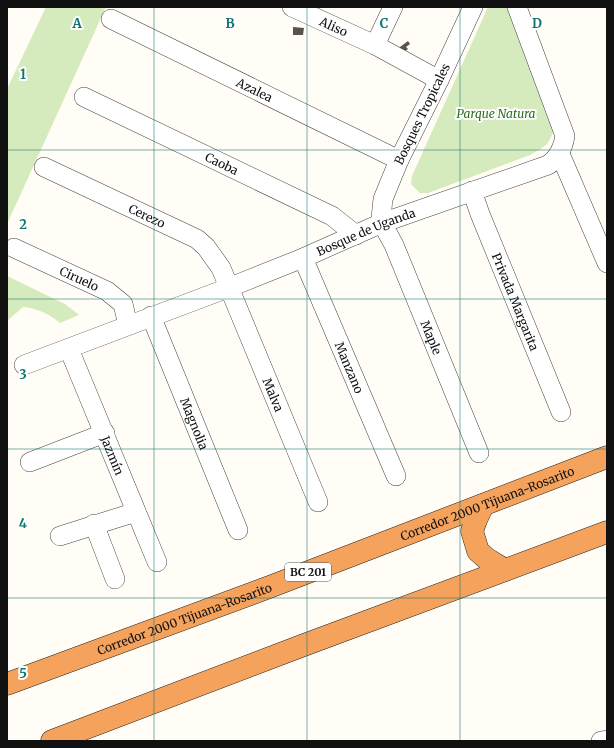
<svg xmlns="http://www.w3.org/2000/svg" width="614" height="748" font-family="Merriweather,serif">
<rect width="100%" height="100%" fill="#fffdf5"/>
<!-- green -->
<g fill="#d5ebbd">
<path d="M46,7H106L7,224V89Z"/>
<path d="M488,7H508L555,125C550,144 548,145 530,155L428,193H420L411,184L412,176Z"/>
<path d="M7,276L65,304L79,315L60,323C49,314 37,308 23,307L7,321Z"/>
</g>
<!-- building -->
<g fill="#5a524d">
<path d="M293,27L304,28L303,35H293Z"/>
<path d="M408,41L410,44L406,47L408,49L400,55L396,50Z"/>
</g>
<g fill="none" stroke-linecap="round" stroke-linejoin="round">
<!-- minor casing -->
<g stroke="#444" stroke-width="20">
<g id="minor">
<path id="s1" d="M292,7L375,45L439,80"/>
<path id="s2" d="M473,7L439,80L399,160L383,199L381,218L382,223L394,245L479,453"/>
<path id="s3" d="M111,19L399,160"/>
<path d="M375,45L393,7"/>
<path id="s4" d="M84,97L332,216L356,235"/>
<path d="M560,154L607,263"/>
<path id="s5" d="M44,167L197,239L206,247L221,268L318,502"/>
<path id="s6" d="M472,191L480,214L561,412"/>
<path id="s7" d="M14,248L107,291L123,304L128,325"/>
<path id="s8" d="M303,258L396,476"/>
<path id="s9" d="M151,316L238,530"/>
<path id="s10" d="M69,349L157,562"/>
<path id="s11" d="M24,365L228,288L303,258L382,223L548,165C559,158 563,148 565,136L517,7"/>
<path d="M30,462L105,433"/>
<path d="M94,524L115,579"/>
<path d="M60,536L136,512"/>
<path d="M601,741L607,740"/>
</g>
</g>
<!-- highway casing -->
<g stroke="#222" stroke-width="23">
<g id="highway">
<path d="M483,505L476,520L472,531L478,551L487,559L505,570"/>
<path id="s12" d="M7,684L272,586L607,457"/>
<path d="M52,741L304,645L607,532"/>
</g>
</g>
<!-- minor -->
<use href="#minor" stroke="#fff" stroke-width="19"/>
<!-- highway -->
<use href="#highway" stroke="#f5a25d" stroke-width="22"/>
</g>
<!-- grid -->
<path fill="none" stroke="#0f766e" stroke-width="1" stroke-opacity="0.55" d="M154,7V741M307,7V741M460,7V741M7,150H607M7,299H607M7,449H607M7,598H607"/>
<g text-anchor="middle" dominant-baseline="central" stroke-width="4" stroke-linejoin="round" paint-order="stroke">
<!-- shield labels -->
<rect fill="#fff" stroke="#585858" stroke-width="1" x="285" y="563" width="46" height="18" rx="3"/>
<g font-size="11" font-weight="bold" fill="#111">
<text x="308" y="572">BC 201</text>
</g>
<!-- street labels -->
<g font-size="12" fill="#111" stroke="#fff">
<text stroke="none"><textPath href="#s1" startOffset="46">Aliso</textPath></text>
<text stroke="none"><textPath href="#s3" startOffset="160">Azalea</textPath></text>
<text transform="translate(422 114) rotate(-64)">Bosques Tropicales</text>
<text stroke="none"><textPath href="#s4" startOffset="153">Caoba</textPath></text>
<text stroke="none"><textPath href="#s5" startOffset="114">Cerezo</textPath></text>
<text stroke="none"><textPath href="#s11" startOffset="367">Bosque de Uganda</textPath></text>
<text stroke="none"><textPath href="#s7" startOffset="72">Ciruelo</textPath></text>
<text stroke="none"><textPath href="#s6" startOffset="119">Privada Margarita</textPath></text>
<text stroke="none"><textPath href="#s2" startOffset="361">Maple</textPath></text>
<text stroke="none"><textPath href="#s8" startOffset="119">Manzano</textPath></text>
<text stroke="none"><textPath href="#s5" startOffset="344">Malva</textPath></text>
<text stroke="none"><textPath href="#s9" startOffset="116">Magnolia</textPath></text>
<text stroke="none"><textPath href="#s10" startOffset="115">Jazmín</textPath></text>
<text stroke="none"><textPath href="#s12" startOffset="513">Corredor 2000 Tijuana-Rosarito</textPath></text>
<text stroke="none"><textPath href="#s12" startOffset="189">Corredor 2000 Tijuana-Rosarito</textPath></text>
</g>
<!-- park labels -->
<g font-size="12" font-style="italic" fill="#2f6b1f" stroke="#fff">
<text x="496" y="113">Parque Natura</text>
</g>
</g>
<g font-size="13" text-anchor="middle" font-weight="bold" fill="#0f766e" stroke="#fff" stroke-width="4" stroke-linejoin="round" paint-order="stroke">
<text x="77" y="28">A</text>
<text x="230" y="28">B</text>
<text x="384" y="28">C</text>
<text x="537" y="28">D</text>
<text x="23" y="79">1</text>
<text x="23" y="229">2</text>
<text x="23" y="379">3</text>
<text x="23" y="528">4</text>
<text x="23" y="678">5</text>
</g>
<!-- border -->
<rect width="614" height="748" fill="none" stroke="#111111" stroke-width="16"/>
</svg>
